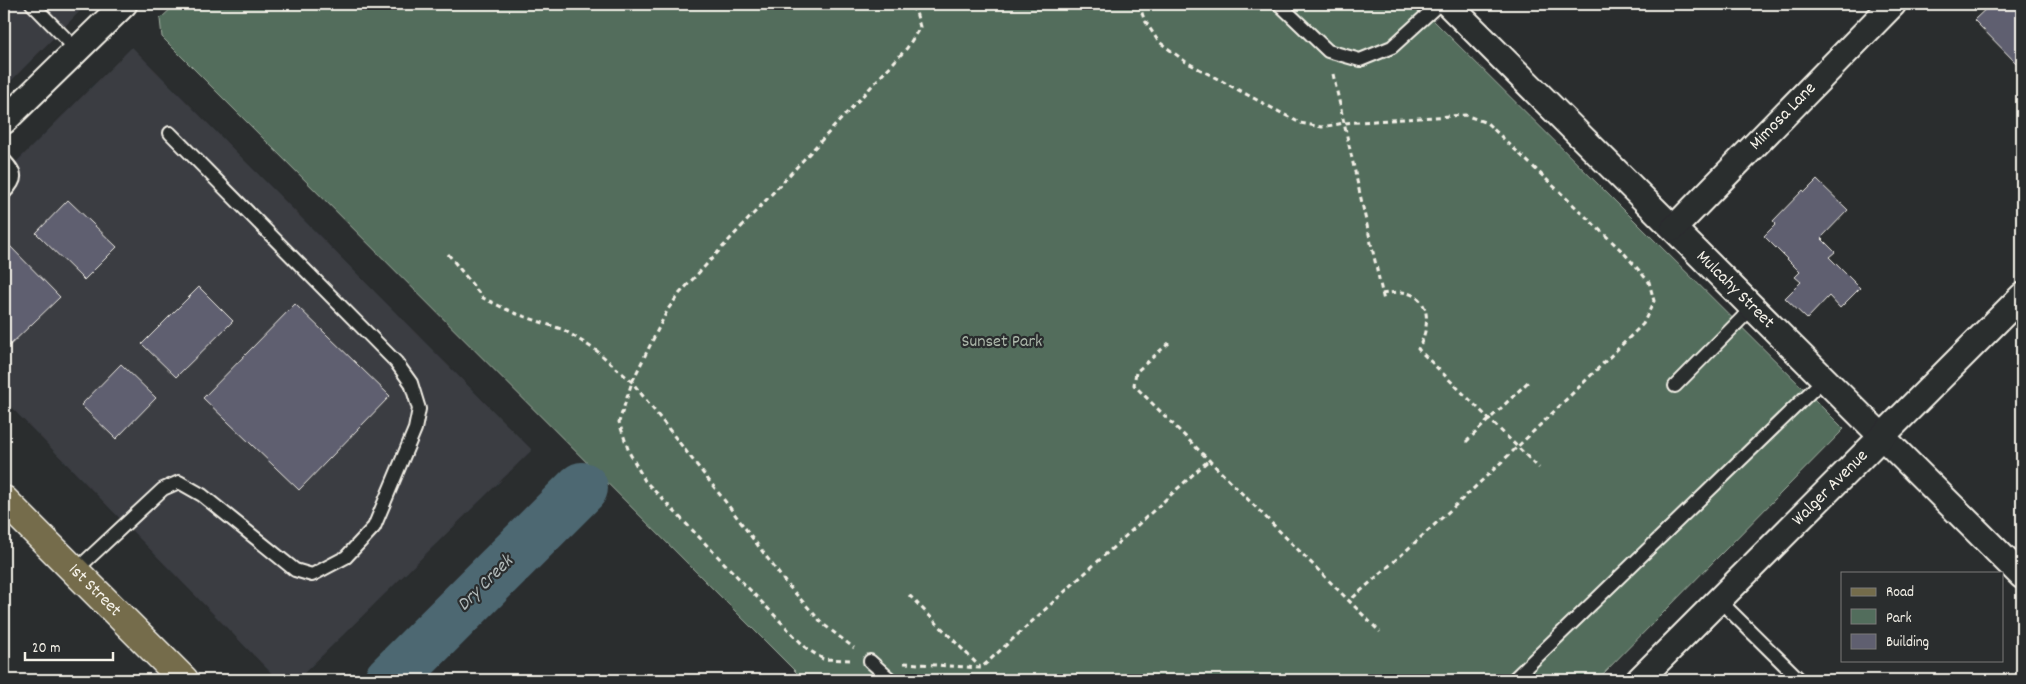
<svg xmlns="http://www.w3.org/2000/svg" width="2026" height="684" font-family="Dekko,sans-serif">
<rect width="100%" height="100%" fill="#2a2d2e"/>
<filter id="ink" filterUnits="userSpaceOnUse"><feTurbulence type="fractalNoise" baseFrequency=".02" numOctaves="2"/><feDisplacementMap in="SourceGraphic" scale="10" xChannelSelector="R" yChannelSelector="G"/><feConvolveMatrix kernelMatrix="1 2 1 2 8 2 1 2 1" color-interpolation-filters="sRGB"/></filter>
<g filter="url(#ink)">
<!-- built -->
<g fill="#3a3c42">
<path d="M4,4H87L4,88Z"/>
<path d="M132,47L532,450L297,680H278L4,400V174Z"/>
</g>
<!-- green -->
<path fill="#526d5c" stroke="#a3afa2" d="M176,4H1417L1844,429L1597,680H804L162,37L160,19Z"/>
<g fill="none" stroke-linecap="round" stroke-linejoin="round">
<!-- river -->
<path stroke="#4e6872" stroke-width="52" d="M390,680L582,488"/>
</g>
<!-- building -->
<g fill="#5f5f70" stroke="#f4f1e8">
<path d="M1991,4L1995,7L1998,4H2022V69L1974,20Z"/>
<path d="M1817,180L1848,210L1821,238L1835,252L1829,257L1860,288L1840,308L1829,296L1807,319L1785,298L1801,282L1795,277L1800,272L1764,236L1776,224L1773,221L1803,190L1805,192Z"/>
<path d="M68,200L117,247L84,280L36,233Z"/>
<path d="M4,240L60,297L7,348L4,344Z"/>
<path d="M199,287L233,321L176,377L142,344Z"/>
<path d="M295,304L390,396L299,490L203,398Z"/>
<path d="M121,364L156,398L116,439L81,405Z"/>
</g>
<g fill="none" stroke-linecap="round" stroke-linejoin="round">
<!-- service casing -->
<g stroke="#f4f1e8" stroke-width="16">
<g id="service">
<path d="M32,4L77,50"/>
<path d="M1279,4L1328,51L1360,60L1392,47L1439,4"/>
<path d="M4,160C17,174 18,179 4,193"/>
<path d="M1675,386L1753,307"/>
<path d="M75,571L163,489L179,482L202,495L295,570L312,575L346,557L374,527L415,429L419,409L411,383L396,362L170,133"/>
<path d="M1719,600L1800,680"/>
<path d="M870,661L891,680"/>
<path d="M1513,680L1825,378"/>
</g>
</g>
<!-- minor casing -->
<g stroke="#f4f1e8" stroke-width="29">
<g id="minor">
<path id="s1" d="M1448,4L2022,576"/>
<path d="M4,121L124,4"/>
<path id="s2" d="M1674,228L1893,4"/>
<path id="s3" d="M1639,680L2022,296"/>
</g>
</g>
<!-- primary casing -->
<g stroke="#f4f1e8" stroke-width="31">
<g id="primary">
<path id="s4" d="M4,500L184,680"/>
</g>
</g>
<!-- path -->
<g stroke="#f4f1e8" stroke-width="3" stroke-dasharray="5 4" stroke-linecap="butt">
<path d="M1139,4L1144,19L1158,41L1186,62L1300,123L1322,127L1344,123L1465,115L1487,123L1624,253L1649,282L1654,301L1643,324C1547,419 1452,512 1349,601"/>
<path d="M1333,74L1384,301"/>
<path d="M448,254L483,298L514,313L564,330L597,351L632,382L728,505L785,582L823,624L854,648"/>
<path d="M1382,294C1388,293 1396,292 1402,292C1433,296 1430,328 1418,349L1539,468"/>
<path d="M1169,343L1136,372L1134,385L1380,632"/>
<path d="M1466,442L1530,380"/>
<path d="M909,595L980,667"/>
<path d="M850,660L823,659L806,648L645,481L629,452L619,422L632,382L668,309L680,293L907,48L920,27L916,12L908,4"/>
<path d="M904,663L981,668L1210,459"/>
</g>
<!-- service -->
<use href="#service" stroke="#2a2d2e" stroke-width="12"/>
<!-- minor -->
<use href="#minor" stroke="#2a2d2e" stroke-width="25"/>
<!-- primary -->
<use href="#primary" stroke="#746c4b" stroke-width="28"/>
</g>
</g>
<g text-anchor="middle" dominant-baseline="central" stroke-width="4.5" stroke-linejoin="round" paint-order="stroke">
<!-- street labels -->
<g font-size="18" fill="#f4f1e8" stroke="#2a2d2e">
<text stroke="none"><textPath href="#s2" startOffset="156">Mimosa Lane</textPath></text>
<text stroke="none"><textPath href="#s1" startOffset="405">Mulcahy Street</textPath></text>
<text stroke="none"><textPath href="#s3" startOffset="271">Walger Avenue</textPath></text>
<text stroke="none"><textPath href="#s4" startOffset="128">1st Street</textPath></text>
</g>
<!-- park labels -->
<g font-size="18" fill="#abb6a9" stroke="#2a2d2e">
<text x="1002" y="342">Sunset Park</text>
</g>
<!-- water labels -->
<g font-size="19" font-style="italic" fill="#b2bab9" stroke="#2a2d2e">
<text transform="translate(486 584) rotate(-45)">Dry Creek</text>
</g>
</g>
<!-- margin -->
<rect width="2026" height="684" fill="none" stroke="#2a2d2e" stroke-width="20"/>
<rect x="10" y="10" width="2006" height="664" fill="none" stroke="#f4f1e8" stroke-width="2" filter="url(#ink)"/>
<!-- legend -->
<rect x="1841" y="572" width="162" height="90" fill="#2a2d2e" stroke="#7b7b78"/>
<rect x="1851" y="588" width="25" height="8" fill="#746c4b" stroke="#7b7b78"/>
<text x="1886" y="596" font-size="15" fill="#f4f1e8">Road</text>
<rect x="1851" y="609" width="25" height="15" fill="#526d5c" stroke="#7b7b78"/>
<text x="1886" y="622" font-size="15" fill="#f4f1e8">Park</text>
<rect x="1851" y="634" width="25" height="15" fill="#5f5f70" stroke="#7b7b78"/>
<text x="1886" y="646" font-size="15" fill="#f4f1e8">Building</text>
<!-- scale -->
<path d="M25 652v8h88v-8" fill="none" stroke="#f4f1e8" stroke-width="2.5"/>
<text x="32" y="652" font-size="15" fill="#f4f1e8" stroke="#2a2d2e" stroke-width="4" paint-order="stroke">20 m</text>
</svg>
